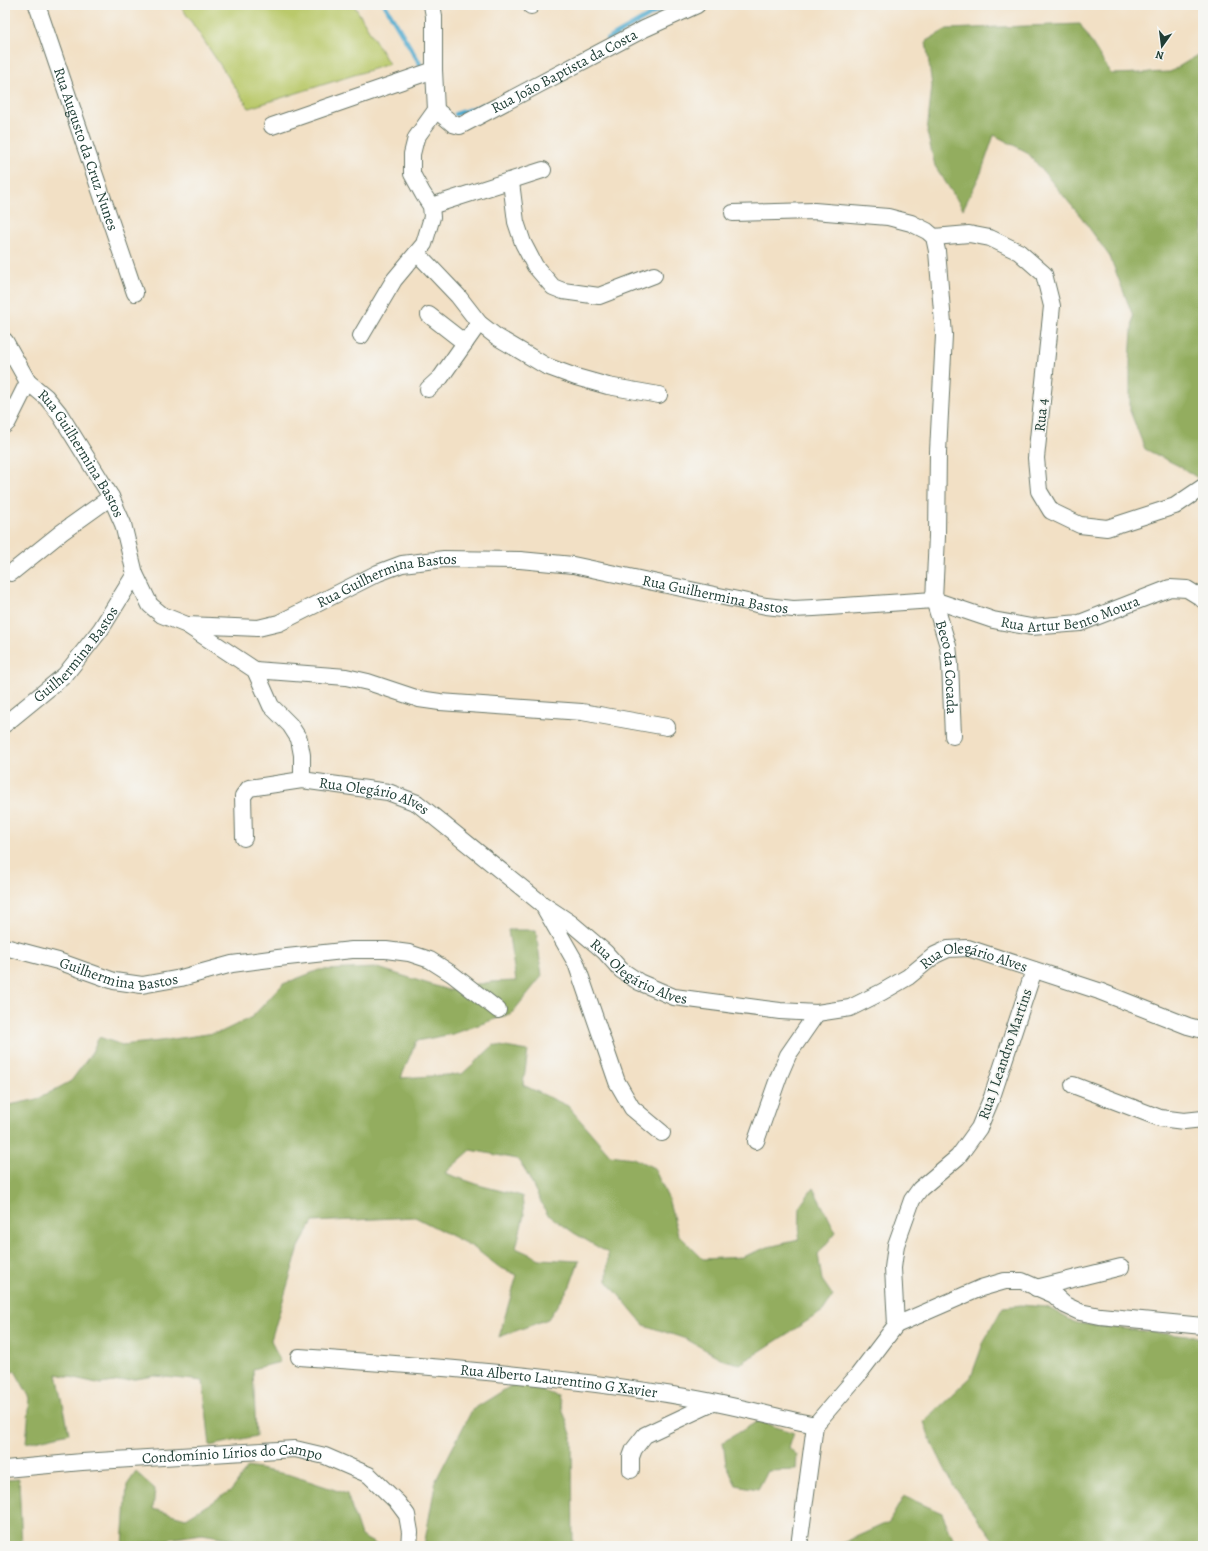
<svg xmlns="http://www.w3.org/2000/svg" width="1208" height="1551" font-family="Alegreya,serif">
<rect width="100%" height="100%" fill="#f6f6f2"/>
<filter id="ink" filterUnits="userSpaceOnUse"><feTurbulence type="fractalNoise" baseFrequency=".025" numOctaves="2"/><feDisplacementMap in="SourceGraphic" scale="8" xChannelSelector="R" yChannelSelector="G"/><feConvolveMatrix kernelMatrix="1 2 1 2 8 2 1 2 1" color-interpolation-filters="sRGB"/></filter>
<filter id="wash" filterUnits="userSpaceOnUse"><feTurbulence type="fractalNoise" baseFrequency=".012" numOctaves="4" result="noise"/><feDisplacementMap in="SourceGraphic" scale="16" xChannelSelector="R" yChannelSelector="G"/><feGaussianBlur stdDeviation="0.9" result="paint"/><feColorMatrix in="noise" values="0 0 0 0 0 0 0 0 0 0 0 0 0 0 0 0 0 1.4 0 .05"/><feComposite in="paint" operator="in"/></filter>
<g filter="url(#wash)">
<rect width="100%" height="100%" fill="#f2e0c5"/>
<!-- green -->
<path fill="#bac96b" stroke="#6c8350" d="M180,5H354L389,64L249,108Z"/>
<!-- forest -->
<g fill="#93ad5f" stroke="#59754a">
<path d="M1080,24L1111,74L1170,72L1203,52V478L1201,480L1179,466L1145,449L1130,411V361L1133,316L1110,257L1082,218L1027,152L994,135L981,173L963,209L935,166L927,132L932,86L926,41L947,29Z"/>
<path d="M508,930H536L542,976L512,1013L453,1034L416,1041L401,1078L462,1074L494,1045L528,1051L523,1085L568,1106L610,1155L633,1158L654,1168L668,1198L678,1234L703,1259L742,1257L768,1247L799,1240L800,1206L813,1188L836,1232L818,1254L822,1280L833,1296L823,1311L740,1364L724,1360L686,1339L644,1325L607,1281L608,1253L574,1233L547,1214L524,1168L517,1159L471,1150L445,1173L482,1186L522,1196L524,1215L516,1248L540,1259L579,1261L570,1286L548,1319L499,1337L517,1275L499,1267L473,1247L415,1217L313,1222L299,1247L271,1340L280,1362L253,1369L256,1436L210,1446L203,1381L155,1376L101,1384L57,1374L69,1433L26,1443L30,1398L15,1371L5,1374V1106L38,1099L71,1081L91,1054L99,1037L122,1045L160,1041L221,1032L252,1017L283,984L319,970L378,968L448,990L491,982L516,981Z"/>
<path d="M1021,1305L1047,1307L1076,1323L1203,1338V1546H998L953,1485L931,1441L924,1422L971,1377L984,1341L1003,1307Z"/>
<path d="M517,1382L558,1396L572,1437L573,1546H424L436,1480L472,1410Z"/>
<path d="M758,1421L794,1433L789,1448L797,1455L796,1470L768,1471L758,1489L736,1485L726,1464L723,1442Z"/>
<path d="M248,1467L291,1475L347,1494L361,1536L379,1546H275L202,1534L123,1546L127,1485L136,1472L155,1489L153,1509L186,1518L232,1490Z"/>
<path d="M19,1479L22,1546H5V1480Z"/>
<path d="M904,1496L942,1513L956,1546H836L889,1522Z"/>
</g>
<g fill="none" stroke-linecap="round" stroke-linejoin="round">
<!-- stream -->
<g stroke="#50aace" stroke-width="4.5">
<path d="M385,5L420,64"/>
<path d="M608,39L668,5"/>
<path d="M456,114L487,104"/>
</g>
</g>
</g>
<g filter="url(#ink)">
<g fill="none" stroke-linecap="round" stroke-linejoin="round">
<!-- minor casing -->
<g stroke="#697667" stroke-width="18">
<g id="minor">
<path id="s1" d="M37,5L135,293"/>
<path d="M531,6V5"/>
<path id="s2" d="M436,110L453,124L460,126L644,29L697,5"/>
<path d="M272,126L434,70"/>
<path d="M511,182L516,222L523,243L535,266L553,287L563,291L599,296L654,275"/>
<path d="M431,206L543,170"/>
<path id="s3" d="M733,213L814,211L888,217L911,223L927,231L934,237L937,251L944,335L938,452L937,536L934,600L948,646L950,664L953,736"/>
<path d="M934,237L969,234L990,238L1019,252L1044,274L1052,306L1036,458L1039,491L1051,511L1080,525L1107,528L1175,506L1203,487"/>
<path d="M417,253L458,296L479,323L497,337L546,366L576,377L608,386L659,395"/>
<path d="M429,315L465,343"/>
<path d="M361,336L394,280L424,244L432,217L431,206L423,194L412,174V154L416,138L436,110L434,70V16L432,5"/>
<path id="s4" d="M5,341L28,382L46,397L59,413L111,497L123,524L135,574L150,605L162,615L187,625L258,628L279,623L378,573L402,564L444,559L520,560L573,565L766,606L793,609L814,608L934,600L993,620L1031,627L1080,623L1170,588L1187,589L1200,597L1203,600"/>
<path d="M428,389L441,377L479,323"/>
<path d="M5,425L8,422L28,382"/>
<path d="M11,573L62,532L111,497"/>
<path id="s5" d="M187,625L255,670L271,706L290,725L299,739L302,755V780L388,792L417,803L542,904L572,924L605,952L621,970L639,982L674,997L780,1011L817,1013L850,1008L882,992L908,977L935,955L948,949L968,948L1099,991L1188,1026L1203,1030"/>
<path d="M255,670L346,677L368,682L419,699L440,702L582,712L667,727"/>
<path id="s6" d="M5,724L65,675L101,629L135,574"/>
<path d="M244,838L243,796L249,788L302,780"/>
<path d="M544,907L576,963L617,1082L632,1108L662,1133"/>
<path id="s7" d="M5,947L58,961L114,981L142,985L181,978L232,964L278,958L352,950H386L409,953L430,960L452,974L498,1010"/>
<path d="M1034,970L992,1097L979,1128L958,1157L920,1189L912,1200L896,1245L893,1268L896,1325L981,1288L1005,1281H1022L1054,1295L1065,1305L1080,1312L1100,1316L1203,1326"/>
<path d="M1073,1085L1160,1118L1184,1121L1203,1119"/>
<path d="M756,1141L779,1076L788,1055L817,1013"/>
<path d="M1036,1288L1121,1267"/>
<path id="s8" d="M299,1357C428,1366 557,1376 685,1397C728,1404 772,1416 815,1425"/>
<path id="s9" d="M5,1469L82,1462L295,1449L325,1456L369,1475L398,1503L407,1515L410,1532L409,1546"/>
<path d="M631,1470V1457L634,1449L645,1435L713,1403"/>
<path d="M799,1546L815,1425L858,1375L896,1325"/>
</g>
</g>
<!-- minor -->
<use href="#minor" stroke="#fff" stroke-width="16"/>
</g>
</g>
<g text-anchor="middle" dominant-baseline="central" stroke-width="3.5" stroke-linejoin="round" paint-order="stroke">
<!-- street labels -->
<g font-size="15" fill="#1f3d34" stroke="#f6f6f2">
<text stroke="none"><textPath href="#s2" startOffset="147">Rua João Baptista da Costa</textPath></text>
<text stroke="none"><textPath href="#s1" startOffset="152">Rua Augusto da Cruz Nunes</textPath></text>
<text transform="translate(1041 415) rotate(-84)">Rua 4</text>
<text stroke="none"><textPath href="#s4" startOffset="137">Rua Guilhermina Bastos</textPath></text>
<text stroke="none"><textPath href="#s4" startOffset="558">Rua Guilhermina Bastos</textPath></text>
<text stroke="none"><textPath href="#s4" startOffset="894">Rua Guilhermina Bastos</textPath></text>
<text stroke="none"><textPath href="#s4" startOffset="1256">Rua Artur Bento Moura</textPath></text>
<text stroke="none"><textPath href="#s6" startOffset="100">Guilhermina Bastos</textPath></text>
<text stroke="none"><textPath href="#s3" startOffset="639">Beco da Cocada</textPath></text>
<text stroke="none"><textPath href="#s5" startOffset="280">Rua Olegário Alves</textPath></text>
<text stroke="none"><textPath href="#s7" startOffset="118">Guilhermina Bastos</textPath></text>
<text stroke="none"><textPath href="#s5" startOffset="604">Rua Olegário Alves</textPath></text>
<text stroke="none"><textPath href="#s5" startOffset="965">Rua Olegário Alves</textPath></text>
<text transform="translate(1005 1054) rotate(-71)">Rua J Leandro Martins</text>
<text stroke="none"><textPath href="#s8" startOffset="261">Rua Alberto Laurentino G Xavier</textPath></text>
<text stroke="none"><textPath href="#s9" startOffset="228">Condomínio Lírios do Campo</textPath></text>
</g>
</g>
<!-- margin -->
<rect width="1208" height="1551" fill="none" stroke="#f6f6f2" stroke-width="20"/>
<!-- north arrow -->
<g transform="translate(1162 46) rotate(194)" stroke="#f6f6f2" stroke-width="3" paint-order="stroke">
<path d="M0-3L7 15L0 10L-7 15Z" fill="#1f3d34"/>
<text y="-6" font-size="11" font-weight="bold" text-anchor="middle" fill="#1f3d34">N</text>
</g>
</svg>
